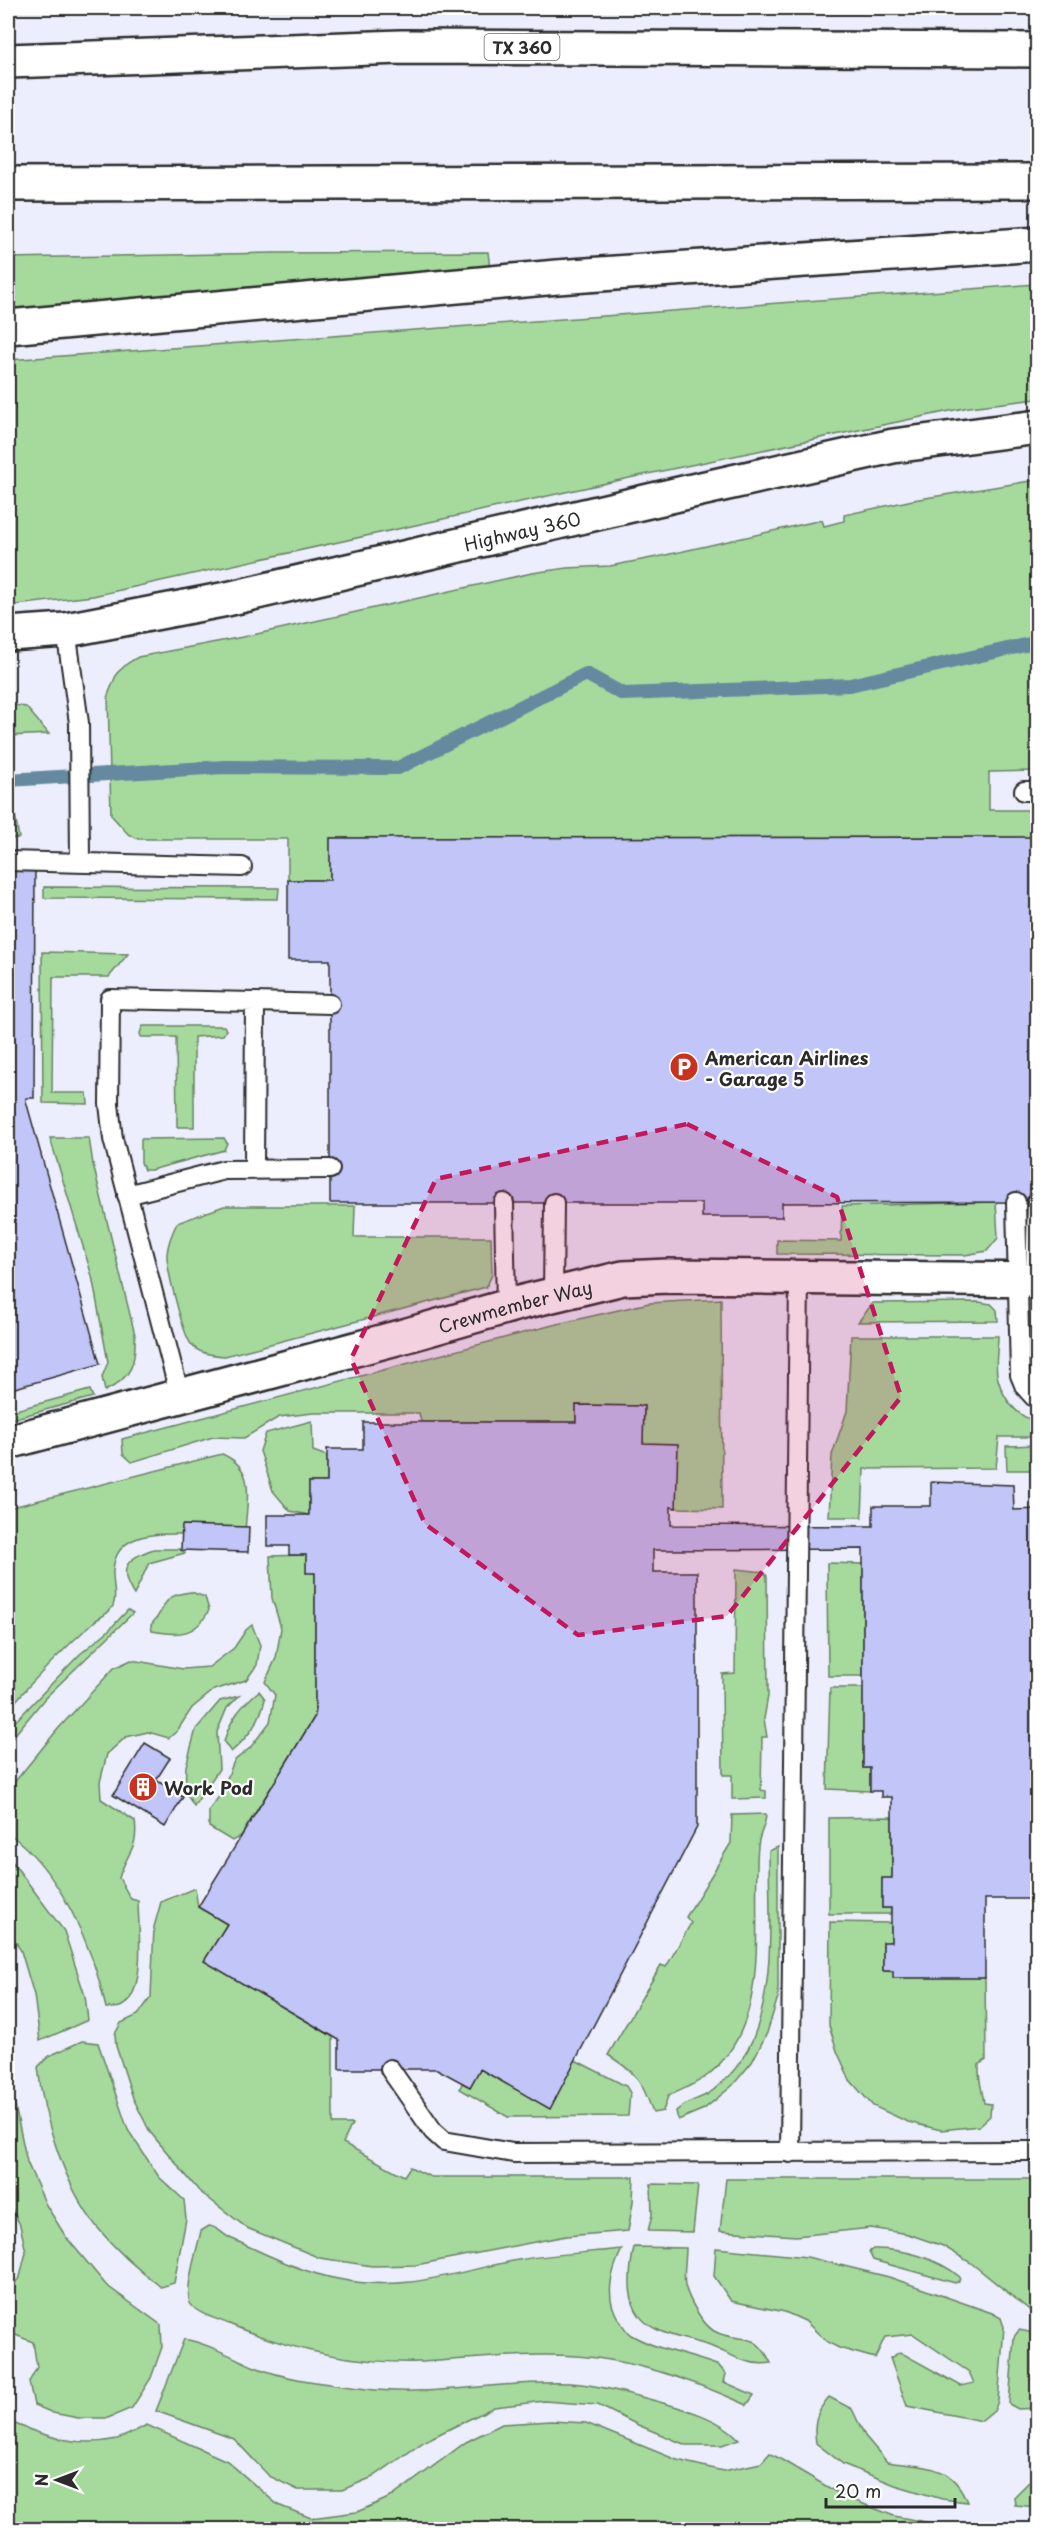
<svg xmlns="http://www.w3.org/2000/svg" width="1045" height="2537" font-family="'Playpen Sans',sans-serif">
<rect width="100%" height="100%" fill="#eceefd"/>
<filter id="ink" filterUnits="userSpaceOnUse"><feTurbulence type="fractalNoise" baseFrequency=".0167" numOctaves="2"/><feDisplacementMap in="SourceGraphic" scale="12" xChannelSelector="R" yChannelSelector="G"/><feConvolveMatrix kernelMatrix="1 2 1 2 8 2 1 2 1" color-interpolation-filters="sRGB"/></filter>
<g filter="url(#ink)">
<!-- green -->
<g fill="#a6da9d" stroke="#688264" stroke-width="1.5">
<path d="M488,252L490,269L8,311V258L273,253Z"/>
<path d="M1037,284V399L969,407L643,475L93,596L8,606V360Z"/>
<path d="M1037,480V771L989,772V810H1037V837L330,838V880H288V839H138L128,834L111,815L108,695L117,673L128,663L138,657L248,636L532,573L567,568L610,566L657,557L822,520L824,526L844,521V515L913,500Z"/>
<path d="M8,704L26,707L49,734L8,736Z"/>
<path d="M11,792L19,838L8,839V793Z"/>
<path d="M44,887L279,888L278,899L44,898Z"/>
<path d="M42,952L128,954L109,977H53L52,1093H87L88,1104L43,1103Z"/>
<path d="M143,1026H224L226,1030L223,1035L194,1037V1127H177L176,1037H141L140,1033Z"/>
<path d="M50,1138H89L93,1164L135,1335C136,1363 132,1378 105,1391L102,1377L108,1362L92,1276Z"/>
<path d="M224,1138L227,1143L224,1150L151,1170H144L141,1162V1139Z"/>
<path d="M996,1202L998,1238L987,1251L965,1255L777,1254V1240L841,1241L842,1206Z"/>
<path d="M224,1206H355L354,1237H491L492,1275L486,1287L225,1356C213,1355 198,1354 191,1344C183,1334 166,1267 167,1254C168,1242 172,1233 177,1223Z"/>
<path d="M721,1299L722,1509L676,1508L643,1443L644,1406L576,1405V1422H421L419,1413H313L279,1417L244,1438L213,1437L132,1462L123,1454L122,1439L553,1325L649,1303Z"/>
<path d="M979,1302L991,1304L997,1310L998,1321L858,1322L873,1303Z"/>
<path d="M851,1336H998C998,1349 994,1367 998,1379C1003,1398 1017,1418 1037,1421V1437H999L996,1468L864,1469L862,1517H829L832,1455L847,1411Z"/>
<path d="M90,1390L93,1397L8,1420V1412Z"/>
<path d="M312,1421L313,1451L327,1456V1482H309V1515L290,1511L273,1491L260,1451L266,1433Z"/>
<path d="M1037,1445V1470H1007L1006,1446Z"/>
<path d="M222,1454C258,1469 246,1501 245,1534C227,1534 208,1534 190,1534C160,1534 115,1530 113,1571C112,1582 119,1602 110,1610C106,1615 100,1617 95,1621C64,1648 34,1679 8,1710V1508Z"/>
<path d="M154,1549H179L185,1553L149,1563L134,1595C117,1569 126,1558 154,1549Z"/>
<path d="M306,1555L315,1573V1716L241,1836L232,1841L209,1827V1810L221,1794L234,1761L250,1748L270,1722L275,1695L265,1682L276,1658L281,1628L272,1598L270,1556Z"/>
<path d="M827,1563L863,1564V1676H828Z"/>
<path d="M736,1569L764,1572L767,1576L768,1696L764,1719L767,1737H762L761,1790L766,1791V1798L732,1799V1775H723L722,1674L735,1673Z"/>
<path d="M191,1592L205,1597L209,1610C196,1636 178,1636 152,1631L151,1625C170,1604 159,1596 191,1592Z"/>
<path d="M128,1610L133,1613L45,1698L8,1743L9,1728L79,1655L108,1631Z"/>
<path d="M252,1625L260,1645L257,1665L246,1680L214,1690L192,1708L177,1731L169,1738L148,1732L126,1737L107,1754L100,1782L101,1799L135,1821C139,1849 126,1853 119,1878L131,1899L138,1901C138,1926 148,1995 120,2007C116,2008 110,2008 106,2008C93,1947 60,1870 8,1833V1790L58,1729L114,1668L131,1660L183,1669L209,1667L234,1648L246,1630Z"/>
<path d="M830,1688H863V1768H870V1791L827,1789Z"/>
<path d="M259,1691L265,1699C260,1722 248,1737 231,1752L224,1742C230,1719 241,1706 259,1691Z"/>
<path d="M239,1696L227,1708L217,1732L219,1769L194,1806L185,1792L186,1766L196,1729L220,1701Z"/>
<path d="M766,1814C766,1824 761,1831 759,1840C757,1849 757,1859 757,1868C754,1937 769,2025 708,2075C697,2084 681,2090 668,2096L663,2111L653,2113C642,2081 638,2074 608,2055L661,1965L666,1967L691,1923L686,1917L731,1843L732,1815Z"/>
<path d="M892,1817V1878L882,1879V1908H891V1914H829V1818Z"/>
<path d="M778,1847V1997L767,2033L752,2062L732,2086L704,2109L678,2120L676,2111C685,2102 696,2100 708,2094C717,2088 728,2077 735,2069C779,2016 769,1917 769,1851Z"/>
<path d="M8,1856L64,1931L85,1996L88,2020L40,2041L34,1995L21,1951L8,1928Z"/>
<path d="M195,1888L198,1907L227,1924L205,1961L333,2037V2124H352L343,2143L404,2176L410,2167L431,2177H634L633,2202L628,2231L566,2236L416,2265L372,2266L320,2258L247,2228L199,2191L150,2132L133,2098L116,2046L115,2034L121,2023L138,2015L151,1997L154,1927L161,1902Z"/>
<path d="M830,1922L891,1923V1942L883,1943V1971L985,1978L986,2060L979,2065C978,2078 982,2089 984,2103L991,2104L990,2116L979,2126L941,2130L908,2122L873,2106L850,2080L837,2051L829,2025Z"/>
<path d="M82,2041L98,2043L128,2130L159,2177L184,2200L186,2219L174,2283L161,2287C138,2270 115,2249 97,2227C65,2187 43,2117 38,2067L49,2056Z"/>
<path d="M575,2060L626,2086L630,2093L628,2116L508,2117L460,2089L462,2083L470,2087L480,2069L549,2108Z"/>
<path d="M10,2083L27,2162L46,2205L66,2237L106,2285L161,2325L162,2347L151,2378L132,2408L108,2418H78L53,2413L34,2405L29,2382L37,2367L33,2342L8,2332V2291L20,2277L26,2252L20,2225L8,2201V2084Z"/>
<path d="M726,2179H1037V2316L971,2263L943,2246L908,2234L871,2228L796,2236L720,2231Z"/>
<path d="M651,2184L698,2185L693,2232L648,2231L652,2215Z"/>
<path d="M209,2226C219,2227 222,2235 232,2239C266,2254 300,2272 338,2279C404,2293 454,2272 518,2260C552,2254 587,2253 622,2249C611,2272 604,2297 619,2320C623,2325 626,2332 631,2335C657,2350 691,2355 719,2366L726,2374L724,2382L754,2395L747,2405C703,2385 657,2368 610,2360C547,2349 482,2359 419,2362C353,2364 290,2350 229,2324C218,2319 196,2314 190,2303C184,2290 198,2246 201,2231Z"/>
<path d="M634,2247L686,2248C686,2259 683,2274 685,2285C688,2298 702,2324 714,2331C739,2345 754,2327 771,2363C747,2367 731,2354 710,2346C692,2340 673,2338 656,2329C624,2314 628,2276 634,2247Z"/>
<path d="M716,2248L807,2257L889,2277L992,2313L1001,2318L1004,2327L998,2401L994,2411L982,2421L907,2406L890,2358L900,2352L961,2386L974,2383L969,2372L913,2334L885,2337L875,2358L839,2348L827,2342L805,2321L785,2312L731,2301L714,2276Z"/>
<path d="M873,2249C902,2248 937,2258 960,2277L959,2281L955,2283L873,2260L869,2252Z"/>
<path d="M1019,2330L1029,2332L1037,2337V2408L1018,2409L1009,2404L1014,2337Z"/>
<path d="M184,2339C209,2344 232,2357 255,2367C290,2381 330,2384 366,2389C434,2397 502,2380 570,2383C601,2385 633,2395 663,2403C689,2410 720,2419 739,2439L722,2445H686L638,2425L598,2405L544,2401L494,2407L425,2441L373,2477L342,2490H298L269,2476L234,2439L156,2411Z"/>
<path d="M829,2397L852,2409L865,2436L887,2462C923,2468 952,2462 967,2502L942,2499L895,2485L843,2464L816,2443C813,2423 816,2412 829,2397Z"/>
<path d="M8,2421C43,2436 78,2448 117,2439C127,2436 137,2430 147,2425L227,2461L278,2505L311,2518L357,2512L393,2496L466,2442L502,2424L551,2421L586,2423L677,2460L723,2471L761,2463L770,2453L843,2496L894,2516L962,2529H8Z"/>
<path d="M1037,2479V2507L1015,2505L1014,2497L1030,2481Z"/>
</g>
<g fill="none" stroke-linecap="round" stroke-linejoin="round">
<!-- stream -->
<path stroke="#658a9f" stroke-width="14" d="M8,780L224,767L398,768L586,674L623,694L850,685L1038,642"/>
</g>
<!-- building -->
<g fill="#c1c5f7" stroke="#2b2b2b" stroke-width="1.5">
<path d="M1038,837V1202L782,1203V1217H702V1203H330V960H288V880H330V838Z"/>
<path d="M8,864H35L34,1098H26V1101L100,1364L8,1390Z"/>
<path d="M576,1405L644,1406L643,1443L678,1444L676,1508L671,1507V1525L873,1526V1506H931V1482L1013,1485L1014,1510L1038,1509V1899H985V1978H893V1971H883V1942H891V1908H882V1878H892V1797H881V1791H870V1768H863V1549L653,1550V1572H697V1827L550,2109L480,2069L470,2087L437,2069H339V2040L204,1961L227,1924L198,1907L315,1716V1573H306V1555H289V1546H267V1515H309V1482H327V1449H363V1422H576Z"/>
<path d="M182,1525L249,1527L248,1552L181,1550Z"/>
<path d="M145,1743L170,1758L156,1780L183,1797L165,1827L113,1795Z"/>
</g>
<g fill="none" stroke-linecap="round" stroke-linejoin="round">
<!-- service casing -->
<g stroke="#2b2b2b" stroke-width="22">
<g id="service">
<path d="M66,630L79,723L80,862"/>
<path d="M1024,791H1038"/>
<path d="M8,861L242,867"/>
<path d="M255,1002L330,1004"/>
<path d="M127,1195L224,1170L330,1169"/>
<path d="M1016,1202L1020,1375L1025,1387L1034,1397H1038"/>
<path d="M504,1203L506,1306"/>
<path d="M1035,1280L1037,1202"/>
<path d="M553,1295L554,1203"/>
<path d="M180,1396L113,1139L109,1104L110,999L255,1002L254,1168"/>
<path d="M390,2069L433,2131L444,2141L513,2153L1038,2151"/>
<path d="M790,2153L799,1277"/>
</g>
</g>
<!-- minor casing -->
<g stroke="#2b2b2b" stroke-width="38">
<g id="minor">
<path id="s1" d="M8,1442L404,1336L519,1303L623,1278L668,1276L1038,1280"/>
</g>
</g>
<!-- secondary casing -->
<g stroke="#2b2b2b" stroke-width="38">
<g id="secondary">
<path id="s2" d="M8,634L66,630L227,599L692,491L893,446L1038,427"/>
</g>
</g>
<!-- motorway casing -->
<g stroke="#2b2b2b" stroke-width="38">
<g id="motorway">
<path d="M8,61L401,47L1038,50"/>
<path d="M8,184L1038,181"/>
<path d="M8,327L557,277L1038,244"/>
</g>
</g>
<!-- service -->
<use href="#service" stroke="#fff" stroke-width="18"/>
<!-- minor -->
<use href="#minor" stroke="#fff" stroke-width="33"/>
<!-- secondary -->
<use href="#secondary" stroke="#fff" stroke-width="33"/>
<!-- motorway -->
<use href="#motorway" stroke="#fff" stroke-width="33"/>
</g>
</g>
<!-- marked area -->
<path fill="#c2185b" fill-opacity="0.2" stroke="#c2185b" stroke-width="4.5" stroke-dasharray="12 8" stroke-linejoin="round" d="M687,1124L837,1197L901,1397L727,1616L578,1635L425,1524L351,1359L436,1179Z"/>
<!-- icons -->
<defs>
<g id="parking-disc" transform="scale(1.5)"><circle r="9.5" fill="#c8321e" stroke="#fff"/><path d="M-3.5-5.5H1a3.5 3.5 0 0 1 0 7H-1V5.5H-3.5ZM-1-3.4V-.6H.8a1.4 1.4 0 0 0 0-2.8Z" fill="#fff"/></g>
<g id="building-disc" transform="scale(1.5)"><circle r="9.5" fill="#c8321e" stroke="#fff"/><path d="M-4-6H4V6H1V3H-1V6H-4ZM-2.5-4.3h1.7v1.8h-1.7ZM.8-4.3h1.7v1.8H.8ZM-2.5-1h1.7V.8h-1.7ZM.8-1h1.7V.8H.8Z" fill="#fff"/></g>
</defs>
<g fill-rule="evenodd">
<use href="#parking-disc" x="684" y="1067"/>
<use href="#building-disc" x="143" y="1787"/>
</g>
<g text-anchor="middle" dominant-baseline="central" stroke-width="4.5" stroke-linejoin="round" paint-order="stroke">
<!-- shield labels -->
<rect fill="#fff" stroke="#6b6b6b" stroke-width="1.5" x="484.5" y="34" width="75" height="26" rx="4.5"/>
<g font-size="16" font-weight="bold" fill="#2b2b2b">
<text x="522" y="47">TX 360</text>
</g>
<!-- street labels -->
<g font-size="18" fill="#2b2b2b" stroke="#fff">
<text stroke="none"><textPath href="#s2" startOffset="525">Highway 360</textPath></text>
<text stroke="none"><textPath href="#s1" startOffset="525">Crewmember Way</textPath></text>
</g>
<!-- poi labels -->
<g font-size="18" font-weight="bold" fill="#2b2b2b" stroke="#fff" text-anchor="start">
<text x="705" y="1057">American Airlines<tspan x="705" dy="21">- Garage 5</tspan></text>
<text x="164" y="1787">Work Pod</text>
</g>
</g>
<!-- margin -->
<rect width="1045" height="2537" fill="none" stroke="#fff" stroke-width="30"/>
<rect x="15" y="15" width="1015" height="2507" fill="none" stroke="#2b2b2b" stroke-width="2" filter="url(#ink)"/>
<!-- north arrow -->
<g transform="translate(57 2480) rotate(270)" stroke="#ffffff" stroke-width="4.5" paint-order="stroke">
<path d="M0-4.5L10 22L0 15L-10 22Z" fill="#2b2b2b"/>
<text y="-9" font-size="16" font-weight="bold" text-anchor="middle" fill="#2b2b2b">N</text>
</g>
<!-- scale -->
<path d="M826 2498v9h129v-9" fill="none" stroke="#2b2b2b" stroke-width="3"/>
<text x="835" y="2498" font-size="18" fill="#2b2b2b" stroke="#ffffff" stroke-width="4.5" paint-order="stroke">20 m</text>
</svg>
